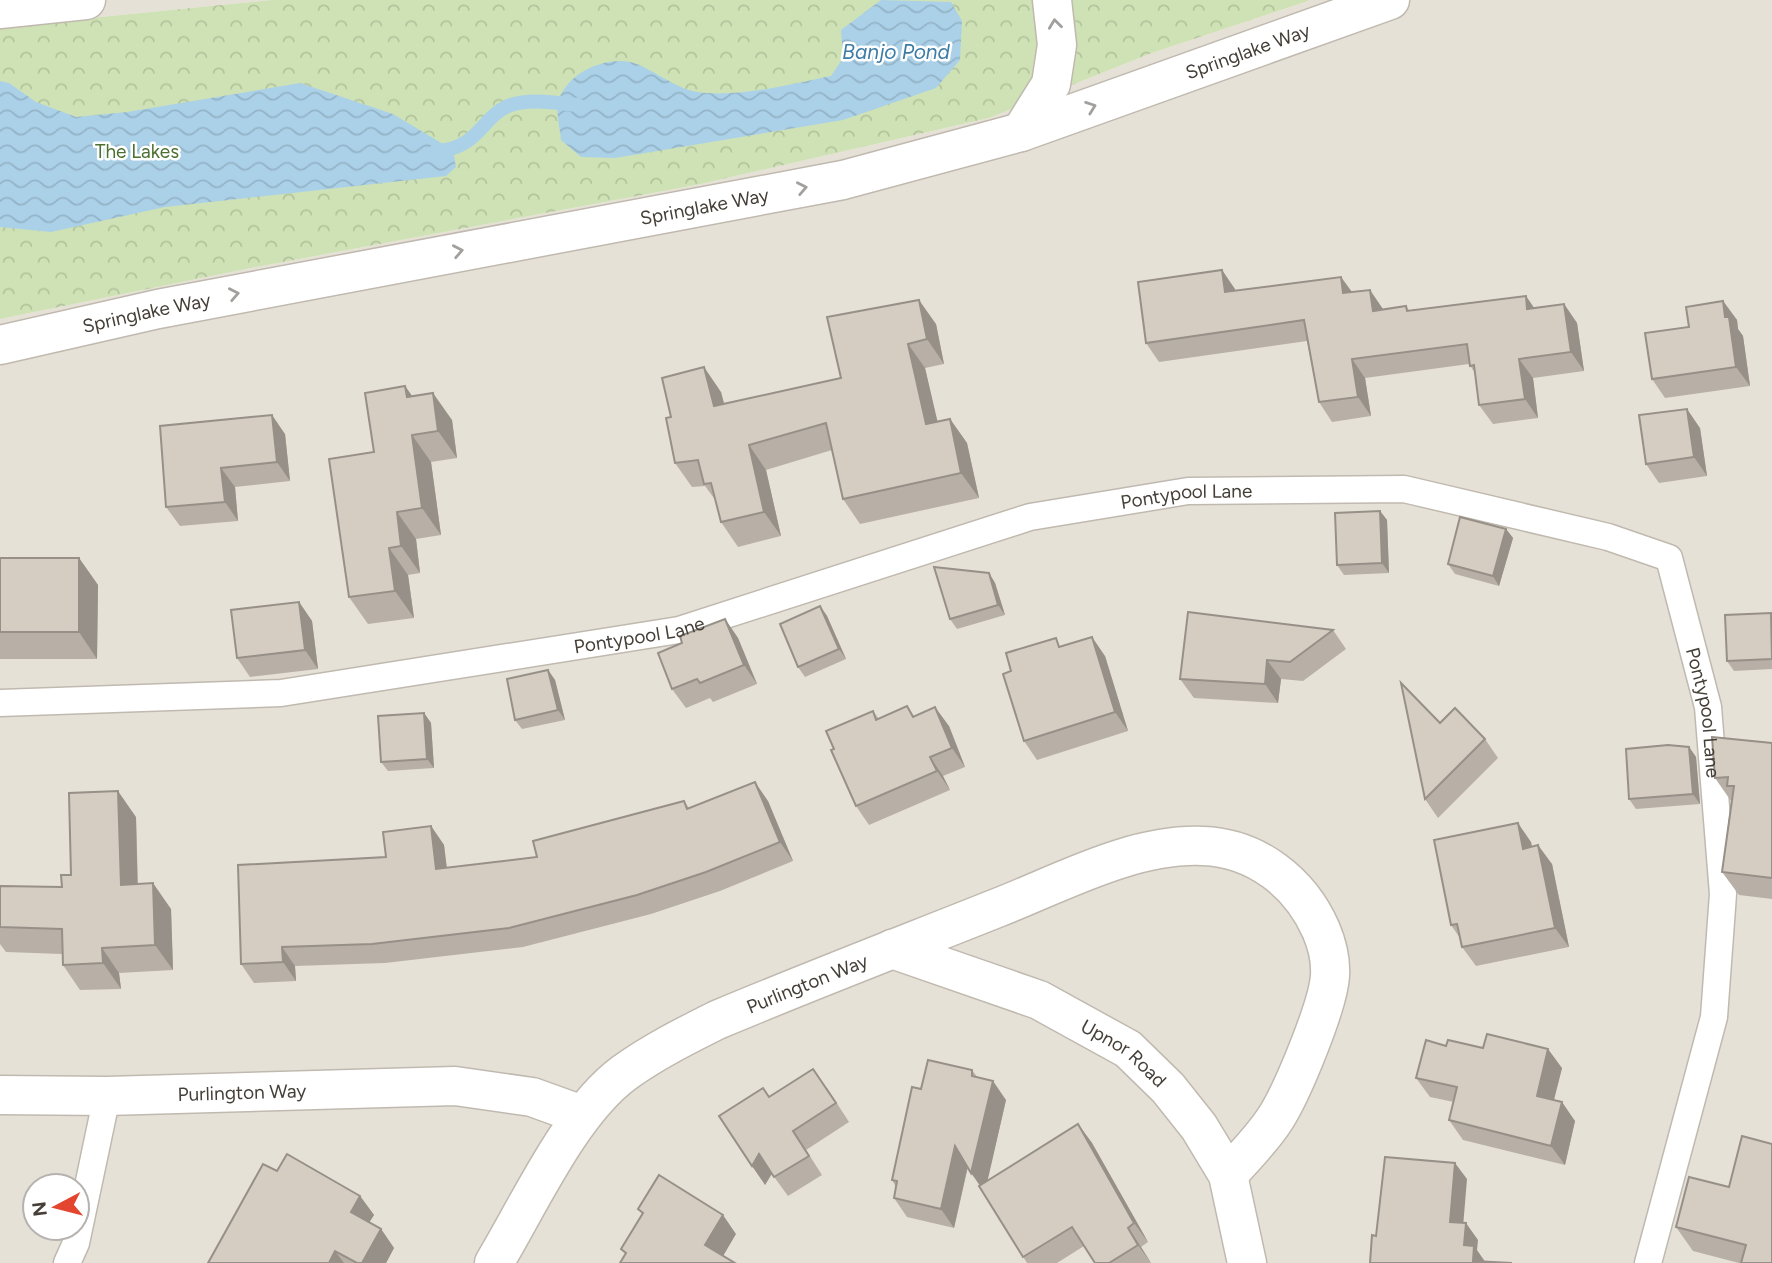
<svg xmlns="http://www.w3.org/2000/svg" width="1772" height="1263" font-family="Figtree,sans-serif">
<defs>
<pattern id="forest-crowns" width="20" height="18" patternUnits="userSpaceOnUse" patternTransform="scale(1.75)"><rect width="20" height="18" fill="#cfe2b5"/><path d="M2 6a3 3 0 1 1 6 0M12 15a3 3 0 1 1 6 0" fill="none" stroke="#b3c39c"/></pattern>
<pattern id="water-waves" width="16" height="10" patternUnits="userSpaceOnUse" patternTransform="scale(1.75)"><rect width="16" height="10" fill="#abd1e8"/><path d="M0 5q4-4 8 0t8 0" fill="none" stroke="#94b4c8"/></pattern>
</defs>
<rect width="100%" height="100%" fill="#f2efe8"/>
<!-- residential -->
<g fill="#e6e1d7" fill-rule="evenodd">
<path d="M0,0H271L29,24Z"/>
<path d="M1311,0H1772V1263H0V319L251,268L696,185L989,118L1152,53ZM35,1186H77V1228H35Z"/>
</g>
<!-- forest -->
<path fill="url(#forest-crowns)" d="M271,0H1311L1152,53L989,118L696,185L251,268L0,319V27Z"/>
<!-- water -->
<g fill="url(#water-waves)">
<path d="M881,0L951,2L962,21L960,60L936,88L843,120L615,158L581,157L561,140C560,129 556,114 558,103C564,75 603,56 630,62C650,66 674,89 698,92C737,98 792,84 831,76L843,58L841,30Z"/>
<path d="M0,81L9,83L36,102L76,117L127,112L300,83L393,114L453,150L456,167L446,176L165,207L51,232L0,227Z"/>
</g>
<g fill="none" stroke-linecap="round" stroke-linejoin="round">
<!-- stream -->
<path stroke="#abd1e8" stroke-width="14" d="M436,151C478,149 481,118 508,106C529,98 555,103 578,105"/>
<!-- service casing -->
<g stroke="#c0b9af" stroke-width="29">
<g id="service">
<path id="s1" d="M0,703L281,693L679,630L1030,517L1188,491L1404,489L1608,537L1669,558L1708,707L1723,894L1714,1017L1648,1263"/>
<path d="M67,1263L76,1243L107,1096"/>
</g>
</g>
<!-- minor casing -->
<g stroke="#c0b9af" stroke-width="41">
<g id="minor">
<path id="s2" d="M892,949L1039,1000L1128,1049L1168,1088L1199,1127L1228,1175L1247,1263"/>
<path id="s3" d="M0,1095L107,1096L455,1086L532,1097L582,1115"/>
<path id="s4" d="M494,1263C529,1205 570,1113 624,1073C653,1052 685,1036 717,1020C810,981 904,945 997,908C1061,883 1133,843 1203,846C1256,848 1300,882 1321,930C1327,944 1331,960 1330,976C1328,1006 1292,1093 1275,1119C1262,1139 1244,1157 1228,1175"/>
</g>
</g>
<!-- tertiary casing -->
<g stroke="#c0b9af" stroke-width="41">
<g id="tertiary">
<path d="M0,9L86,0"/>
<path d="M1021,132L1051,84L1057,45L1052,0"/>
<path id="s5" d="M0,345L158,309L843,180L1021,132L1390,0"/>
</g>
</g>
<!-- service -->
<use href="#service" stroke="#fff" stroke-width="26"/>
<!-- minor -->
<use href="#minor" stroke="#fff" stroke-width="38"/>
<!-- tertiary -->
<use href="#tertiary" stroke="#fff" stroke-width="38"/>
</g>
<!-- wall -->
<g fill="#b8b0a7">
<path d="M1222,270L1235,291L1352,292L1383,309L1406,306L1409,310L1534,308L1564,304L1577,323L1584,371L1533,378L1538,418L1493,424L1479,405L1475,373L1469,364L1365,378L1371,416L1332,422L1319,402L1307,341L1159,362L1146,343Z"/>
<path d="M1723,301L1737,320L1738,329L1743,336L1750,386L1665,398L1652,379L1689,327Z"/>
<path d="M936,324L944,364L925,368L937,422L950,419L967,443L979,498L860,524L843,499L832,450L766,470L781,536L738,547L721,522L716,501L705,486L692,487L675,463L671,417L721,392L724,404L841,378Z"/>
<path d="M405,386L412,396L452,420L457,458L431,462L441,535L416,539L420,573L408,575L414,618L368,624L349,597L374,452Z"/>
<path d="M160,426L285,434L290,481L235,487L238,521L180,526L166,507Z"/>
<path d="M1700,428L1707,476L1659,483L1646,464Z"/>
<path d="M1380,511L1387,520L1389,573L1344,575L1337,565Z"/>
<path d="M1506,529L1513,538L1499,586L1455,574L1448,564Z"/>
<path d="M0,558H79L98,585L97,659H0Z"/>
<path d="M989,573L995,583L1005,615L957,629L950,619Z"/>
<path d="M299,602L312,621L318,669L250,677L237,658Z"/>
<path d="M820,606L827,616L846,659L805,677L798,667Z"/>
<path d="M1772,614V669L1734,671L1727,661Z"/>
<path d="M725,619L738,638L757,684L713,702L710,698L686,708L672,689L682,643Z"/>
<path d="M1333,630L1346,649L1303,681L1281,679L1278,703L1194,698L1180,679Z"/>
<path d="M1061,646L1105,656L1128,731L1037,760L1024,741L1011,671Z"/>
<path d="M548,670L555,680L565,720L522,729L515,720Z"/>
<path d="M907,706L914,716L949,726L965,767L943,776L950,790L869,825L856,806L873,711L879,719Z"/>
<path d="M424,713L431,723L434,768L388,771L381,762Z"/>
<path d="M1440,723L1485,739L1498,758L1438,818L1425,799Z"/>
<path d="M1772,743V899L1739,895L1722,872L1731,801L1715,778Z"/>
<path d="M1689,747L1696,757L1700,804L1636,809L1629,799Z"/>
<path d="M684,801L689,808L768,801L793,861L720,891L651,914L523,947L385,963L295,966L296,981L254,983L241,964L386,857L431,826L444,845L447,868L537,857Z"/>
<path d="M136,817L138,884L171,909L173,970L119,973L121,989L80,990L63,965L62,954L6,952L0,944V886L62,887L71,875Z"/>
<path d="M1531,842L1532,847L1552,864L1569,947L1476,966L1462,947L1460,938L1451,925Z"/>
<path d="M1446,1046L1562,1068L1554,1100L1575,1121L1565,1165L1463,1140L1449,1120L1454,1102L1430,1097L1416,1078Z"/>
<path d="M972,1070L978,1078L1006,1100L987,1181L1078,1124L1092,1143L1148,1242L1141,1247L1151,1263H1095L1084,1246L1057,1263H1027L968,1167L954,1228L907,1217L894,1198L896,1187L892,1180L921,1089Z"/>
<path d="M827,1088L849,1122L806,1150L822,1175L788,1196L772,1174L765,1185L769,1097Z"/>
<path d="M277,1171L360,1196L374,1215L369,1222L381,1229L394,1248L386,1263H208Z"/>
<path d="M1729,1187L1772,1263H1739L1693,1251L1676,1227Z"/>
</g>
<!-- shaded-wall -->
<g fill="#969088">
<path d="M1222,270L1235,289L1238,311L1225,292Z"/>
<path d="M1341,277L1355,296L1343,293Z"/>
<path d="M1370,290L1383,309L1373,311Z"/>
<path d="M1526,296L1539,315L1527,309Z"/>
<path d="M919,300L936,324L944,364L927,339Z"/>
<path d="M1723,301L1737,320L1738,329L1743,336L1750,386L1736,367L1725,317Z"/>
<path d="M1564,304L1577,323L1584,371L1571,352Z"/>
<path d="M908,344L925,368L944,449L926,424Z"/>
<path d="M1352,359L1365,378L1371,416L1358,397Z"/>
<path d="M1519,359L1533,378L1538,418L1525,399Z"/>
<path d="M704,367L721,392L731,430L714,406Z"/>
<path d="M405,386L424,413L407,397Z"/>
<path d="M433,393L452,420L457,458L438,431Z"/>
<path d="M1687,409L1700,428L1707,476L1694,457Z"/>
<path d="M272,415L285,434L290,481L277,462Z"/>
<path d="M950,419L967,443L979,498L961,473Z"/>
<path d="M412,435L431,462L441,535L422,508Z"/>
<path d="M749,445L766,470L781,536L764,512Z"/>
<path d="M221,468L235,487L238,521L225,502Z"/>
<path d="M1380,511L1387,520L1389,573L1382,563Z"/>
<path d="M397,512L416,539L420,573L401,546Z"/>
<path d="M1506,529L1513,538L1499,586L1493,576Z"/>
<path d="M389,548L408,575L414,618L395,591Z"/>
<path d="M79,558L98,585L97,659L79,632Z"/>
<path d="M989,573L995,583L1005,615L998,605Z"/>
<path d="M299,602L312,621L318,669L305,650Z"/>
<path d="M820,606L827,616L846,659L839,649Z"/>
<path d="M725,619L738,638L757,684L744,665Z"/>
<path d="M1092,637L1105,656L1128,731L1115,712Z"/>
<path d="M1267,660L1281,679L1278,703L1265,684Z"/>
<path d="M548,670L555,680L565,720L558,710Z"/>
<path d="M935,707L949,726L965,767L952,748Z"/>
<path d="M424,713L431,723L434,768L427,759Z"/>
<path d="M1689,747L1696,757L1700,804L1693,794Z"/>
<path d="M930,757L943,776L950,790L937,771Z"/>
<path d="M755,782L768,801L793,861L780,842Z"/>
<path d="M118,791L136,817L138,910L121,885Z"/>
<path d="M1518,823L1531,842L1536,868L1523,849Z"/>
<path d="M431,826L444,845L449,888L436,869Z"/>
<path d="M1538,845L1552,864L1569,947L1555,928Z"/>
<path d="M153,883L171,909L173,970L155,945Z"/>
<path d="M282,947L295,966L296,981L283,962Z"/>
<path d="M102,948L119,973L121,989L103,963Z"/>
<path d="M1548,1049L1562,1068L1550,1115L1537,1096Z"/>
<path d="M993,1081L1006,1100L985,1192L971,1173Z"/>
<path d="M1562,1102L1575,1121L1565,1165L1551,1146Z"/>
<path d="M1078,1124L1092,1143L1148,1242L1134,1223Z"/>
<path d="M955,1146L968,1165L954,1228L941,1209Z"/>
<path d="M759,1154L772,1173L765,1185L752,1166Z"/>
<path d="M1455,1163L1467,1179L1462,1239L1450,1222Z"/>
<path d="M360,1196L374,1215L364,1231L351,1212Z"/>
<path d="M723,1215L736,1234L719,1263L705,1245Z"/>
<path d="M1466,1223L1478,1240L1477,1250L1486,1263H1474L1464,1245Z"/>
<path d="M1128,1228L1141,1247L1151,1263L1138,1245Z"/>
<path d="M381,1229L394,1248L386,1263H362Z"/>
<path d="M335,1251L344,1263H329Z"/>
</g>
<!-- building -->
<g fill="#d6cdc2" stroke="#969088" stroke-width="2">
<path d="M1222,270L1225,292L1341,277L1343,293L1370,290L1373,311L1406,306L1407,311L1526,296L1527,309L1564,304L1571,352L1519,359L1525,399L1479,405L1474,365L1470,366L1467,344L1352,359L1358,397L1319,402L1304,320L1146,343L1138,282Z"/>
<path d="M919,300L927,339L908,344L926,424L950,419L961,473L843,499L826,423L749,445L764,512L721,522L711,483L704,484L698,460L675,463L666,418L671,417L662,378L704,367L714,406L841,378L827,317Z"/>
<path d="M1723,301L1725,317H1729L1736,367L1652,379L1645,333L1689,327L1686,307Z"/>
<path d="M405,386L407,397L433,393L438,431L412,435L422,508L397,512L401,546L389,548L395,591L349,597L329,459L374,452L365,393Z"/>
<path d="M1687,409L1694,457L1646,464L1639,415Z"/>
<path d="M272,415L277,462L221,468L225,502L166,507L160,426Z"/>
<path d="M1380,511L1382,563L1337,565L1335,513Z"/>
<path d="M1460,517L1506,529L1493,576L1448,564Z"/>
<rect x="0" y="558" width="79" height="74"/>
<path d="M934,567L989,573L998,605L950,619Z"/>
<path d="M299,602L305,650L237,658L231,610Z"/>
<path d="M820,606L839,649L798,667L780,624Z"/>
<path d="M1188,612L1333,630L1290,662L1267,660L1265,684L1180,679Z"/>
<path d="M1771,613L1772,659L1727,661L1725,615Z"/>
<path d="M725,619L744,665L700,683L697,679L672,689L658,653L682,643L680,636Z"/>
<path d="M1092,637L1115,712L1024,741L1003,674L1011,671L1006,653L1056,638L1059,647Z"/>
<path d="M548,670L558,710L515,720L507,679Z"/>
<path d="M1401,683L1440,723L1455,708L1485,739L1425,799Z"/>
<path d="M907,706L913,717L935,707L952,748L930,757L937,771L856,806L831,750L834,749L826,731L873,711L876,720Z"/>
<path d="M424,713L427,759L381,762L378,716Z"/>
<path d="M1712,737L1772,743V878L1722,872L1734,786H1727L1728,777L1715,778Z"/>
<path d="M1668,745L1689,747L1693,794L1629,799L1626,749Z"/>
<path d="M755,782L780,842L706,872L637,895L509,928L372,944L282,947L283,962L241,964L238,865L386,857L383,832L431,826L436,869L537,857L533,841L684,801L687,809Z"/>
<path d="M118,791L121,885L153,883L155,945L102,948L103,963L63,965L62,929L0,927V886L62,887L61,875H71L69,793Z"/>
<path d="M1518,823L1523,849L1538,845L1555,928L1462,947L1457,924L1451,925L1434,840Z"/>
<path d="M1487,1034L1548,1049L1537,1096L1562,1102L1551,1146L1449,1120L1457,1087L1416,1078L1426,1040L1446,1046L1448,1040L1483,1048Z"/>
<path d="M928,1060L972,1070V1076L993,1081L971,1173L955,1146L941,1209L894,1198L897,1181L892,1180L912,1087L921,1089Z"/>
<path d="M813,1069L836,1103L793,1131L809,1156L774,1177L759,1154L752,1166L719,1116L763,1088L769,1097Z"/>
<path d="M1078,1124L1134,1223L1128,1228L1138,1245L1109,1263H1095L1072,1227L1023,1257L979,1186Z"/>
<path d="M1742,1136L1772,1144V1263H1741L1746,1245L1676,1227L1689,1177L1729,1187Z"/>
<path d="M287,1154L360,1196L351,1212L381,1229L362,1263H357L335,1251L329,1263H208L263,1164L277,1171Z"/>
<path d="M1385,1157L1455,1163L1450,1222L1466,1223L1464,1245L1474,1246L1473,1261L1512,1263H1370L1372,1235L1376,1236Z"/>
<path d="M659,1175L723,1215L705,1245L735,1263H620L626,1253L621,1249L643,1213L638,1209Z"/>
</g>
<!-- one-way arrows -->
<defs><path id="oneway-chevron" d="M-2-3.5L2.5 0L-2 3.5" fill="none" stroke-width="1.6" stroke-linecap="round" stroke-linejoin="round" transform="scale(1.75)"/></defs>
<g stroke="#a29f9c">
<use href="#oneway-chevron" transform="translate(1055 24) rotate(-97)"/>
<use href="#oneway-chevron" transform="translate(1091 107) rotate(-20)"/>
<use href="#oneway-chevron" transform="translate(802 188) rotate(-11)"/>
<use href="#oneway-chevron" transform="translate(458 251) rotate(-11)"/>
<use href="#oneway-chevron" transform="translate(234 294) rotate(-11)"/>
</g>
<g text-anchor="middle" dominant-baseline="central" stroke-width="5" stroke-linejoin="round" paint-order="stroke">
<!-- street labels -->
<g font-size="19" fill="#453f38" stroke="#fff">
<text stroke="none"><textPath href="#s5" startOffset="1284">Springlake Way</textPath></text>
<text stroke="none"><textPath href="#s5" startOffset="718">Springlake Way</textPath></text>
<text stroke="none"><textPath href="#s5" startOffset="150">Springlake Way</textPath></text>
<text stroke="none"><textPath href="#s1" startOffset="1211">Pontypool Lane</textPath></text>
<text stroke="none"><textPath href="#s1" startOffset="644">Pontypool Lane</textPath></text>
<text stroke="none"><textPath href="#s1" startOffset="1862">Pontypool Lane</textPath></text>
<text stroke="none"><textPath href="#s4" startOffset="436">Purlington Way</textPath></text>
<text stroke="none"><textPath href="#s2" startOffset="256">Upnor Road</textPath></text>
<text stroke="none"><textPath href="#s3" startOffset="242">Purlington Way</textPath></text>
</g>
<!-- park labels -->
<g font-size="19" fill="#4b7031" stroke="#fff">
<text x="137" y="151">The Lakes</text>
</g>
<!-- water labels -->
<g font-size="21" font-style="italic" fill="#3c7ca5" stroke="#fff">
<text x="896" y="51">Banjo Pond</text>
</g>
</g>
<!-- north arrow -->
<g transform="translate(56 1207) rotate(263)"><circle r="33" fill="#ffffff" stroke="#b5b2af" stroke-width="2"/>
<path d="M0-5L12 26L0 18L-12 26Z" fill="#e3452f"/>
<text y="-10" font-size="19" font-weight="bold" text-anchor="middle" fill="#453f38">N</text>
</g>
</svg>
